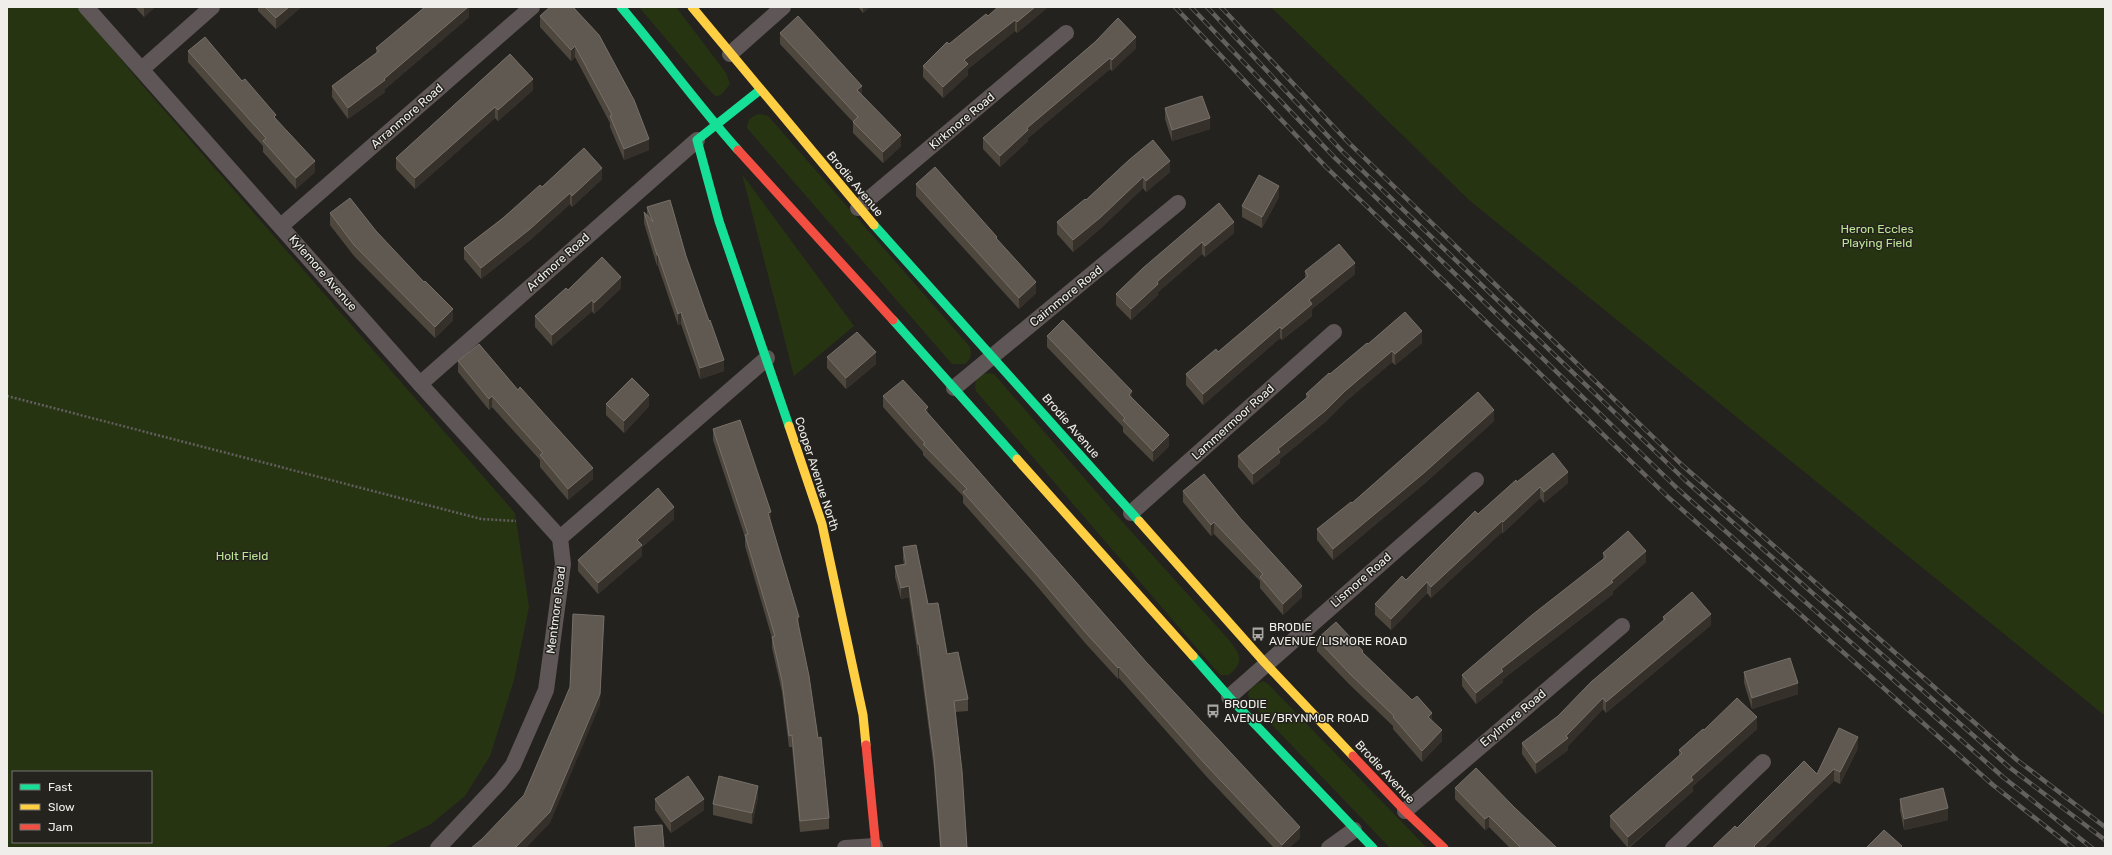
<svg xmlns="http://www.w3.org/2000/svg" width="2112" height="855" font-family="Rubik,sans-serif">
<rect width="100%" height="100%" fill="#24221f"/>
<!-- green -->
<g fill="#263412" fill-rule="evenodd">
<path d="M7,7H78L138,80L515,513L529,607L514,680L490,756L465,796L431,824L384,848H7ZM13,772H151V842H13Z"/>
<path d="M639,7H676L726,73L730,84L721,95L716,96L711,92Z"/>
<path d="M1271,7H2105V713L2104,715L1469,200Z"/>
<path d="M760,114L768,116L777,126L970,347C972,354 971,359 965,364H952L747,128C747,119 752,116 760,114Z"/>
<path d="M742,174L854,326L794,376Z"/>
<path d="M986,373L994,374L1118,517L1230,641C1241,656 1244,662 1229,675H1220L976,391C973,381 977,376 986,373Z"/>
<path d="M1263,681L1268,684L1427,848H1390L1371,828L1250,702L1248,694L1251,687Z"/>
</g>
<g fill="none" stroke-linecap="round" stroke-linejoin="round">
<!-- path -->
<path stroke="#645f5f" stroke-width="2.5" stroke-dasharray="2 2" stroke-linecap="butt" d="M7,396L481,519L516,521"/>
<!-- street -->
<g stroke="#5f5757" stroke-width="16">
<path d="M86,7L420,384L560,538"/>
<path d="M730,54L783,7"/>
<path d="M142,69L212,7"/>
<path d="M858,208L1066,33"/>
<path d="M281,226L532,7"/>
<path d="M420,384L697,140"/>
<path d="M954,388L1178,203"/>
<path d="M1131,513L1334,332"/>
<path d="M1229,697L1476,480"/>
<path d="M1405,811L1622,626"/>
<path d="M438,848L500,782L513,765L546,690L563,564L560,538L767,358"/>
<path d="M845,848L875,846"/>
<path d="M1329,848L1354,830"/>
<path d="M1673,848L1763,762"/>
</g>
<!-- fast -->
<g stroke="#16e098" stroke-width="9">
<path d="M621,7C661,54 697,104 738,150"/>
<path d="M760,90L697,140L719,221L789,426"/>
<path d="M874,225L1139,521"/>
<path d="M893,320L1017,459"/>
<path d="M1193,656L1229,697L1373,848"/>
</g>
<!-- slow -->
<g stroke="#ffcf43" stroke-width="9">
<path d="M692,7L874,225"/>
<path d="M789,426L822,524L863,715L866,745"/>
<path d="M1017,459L1193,656"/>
<path d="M1139,521L1265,663L1353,756"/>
</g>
<!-- jam -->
<g stroke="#f24e42" stroke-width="9">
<path d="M738,150L893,320"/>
<path d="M866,745L876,848"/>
<path d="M1353,756L1405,811L1444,848"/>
</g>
<!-- rail casing -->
<g stroke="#656060" stroke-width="4.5">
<g id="rail">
<path d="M1175,7L1326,167L1669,498L1993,785L2073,848"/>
<path d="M1191,7L1335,158L1679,490L2003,777L2092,848"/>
<path d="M1207,7L1343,152L1686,481L2009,767L2105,840"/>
<path d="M1221,7L1349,143L1682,465L2017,760L2105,827"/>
</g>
</g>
<!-- rail -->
<use href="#rail" stroke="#25231e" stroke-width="3" stroke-dasharray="9" stroke-linecap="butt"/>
</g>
<!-- wall -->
<g fill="#4e473e">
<path d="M135,7H155L144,17Z"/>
<path d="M258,7H301L276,29L258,11Z"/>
<path d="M469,7V17L385,89V92L348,119L332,97V86L376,54V48Z"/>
<path d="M550,7L649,150L624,160L610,127V123L575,57L571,61L540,27V16Z"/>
<path d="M858,7H870L863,13Z"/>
<path d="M1048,7L1017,33L1015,31L968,69V75L943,98L923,77V66L949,44L988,16Z"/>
<path d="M780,33L901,146L883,163L853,133V122L780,44Z"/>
<path d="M1095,42L1136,48L1112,71L1110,69L1028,138V141L1000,167L983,149V138Z"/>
<path d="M188,51L242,81L276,119L315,172L296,189L263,152V146L188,62Z"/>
<path d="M510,54L533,90L498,121L495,118L415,189L396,169V158Z"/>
<path d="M1165,108L1210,129L1172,141L1165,119Z"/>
<path d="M1129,160L1170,172L1146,192L1143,188L1101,228L1073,252L1057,234V222L1086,200Z"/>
<path d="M602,179L572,207L570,204L530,240L481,279L464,259V248L542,187Z"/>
<path d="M916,184L997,240L1036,293L1019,309L916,196Z"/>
<path d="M1279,197L1262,228L1242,217V206Z"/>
<path d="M1219,203L1234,233L1205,257L1202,254L1158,292V295L1131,320L1116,305V294Z"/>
<path d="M647,207L686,256L724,371L700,379L681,324L678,325L658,266H657L644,223V212L647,215Z"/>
<path d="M330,213L376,231L453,320L435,338L354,256L330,225Z"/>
<path d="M1305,271L1355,274L1312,309V316L1282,340L1280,338L1203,405L1186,385V374L1218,352L1305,278Z"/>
<path d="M621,288L594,314L592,311L552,346L535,327V316L568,290Z"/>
<path d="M1047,336L1132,398L1169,446L1153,462L1123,432V427L1047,347Z"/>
<path d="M1422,343L1395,365L1392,362L1345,402L1325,422L1280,459V463L1253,485L1238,467V456L1306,398V394L1330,374L1368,344Z"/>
<path d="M827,357L876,364L846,389L827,368Z"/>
<path d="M458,361L593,479L568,500L540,467V460L492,407L489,410L458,372Z"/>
<path d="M883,396L928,413L1300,838L1289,848H1274L1206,776L1119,678L1118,679L1086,644L1036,585L963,503V496L923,455V452L883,407Z"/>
<path d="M606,404L649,406L624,433L606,415Z"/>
<path d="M1494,421L1425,483L1333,560L1317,540V529L1352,503Z"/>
<path d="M713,429L771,523L799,628L829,818V829L800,832L792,747H789L782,692L772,648V638L745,546V537L713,440Z"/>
<path d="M1517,482L1568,483L1544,503L1540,498L1503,533L1502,532L1431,598L1427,593L1391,630L1375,615V604L1406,580Z"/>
<path d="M1183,491L1241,519L1302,597L1283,615L1260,588V581L1214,534L1211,536L1183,502Z"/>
<path d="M674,519L642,547V556L598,594L578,571V560Z"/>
<path d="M903,547L928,604L947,654L968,699V711L955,712L967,848H940L934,769L919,655L918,656L909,597L901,599L895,577V566L904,565L903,559Z"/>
<path d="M1603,553L1646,562L1613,591V594L1503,679V682L1476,704L1462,686V675L1603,560Z"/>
<path d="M1663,617L1711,625L1606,713L1603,709L1568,746V750L1536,774L1522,754V743L1558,716L1663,621Z"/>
<path d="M1317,639L1363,654L1432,720L1442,741L1422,762L1393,729V726L1350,685L1317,651Z"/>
<path d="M1744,672L1798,694L1752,709L1744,683Z"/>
<path d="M1757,729L1693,786V791L1629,848H1628L1610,827V816L1679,756V750L1704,730Z"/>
<path d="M1858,748L1840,784L1834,781L1764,848L1737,828Z"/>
<path d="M1455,788L1514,807L1557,848H1510L1489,827L1485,830L1455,799Z"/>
<path d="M758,797L752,824L713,815V804Z"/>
<path d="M655,799L704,810L671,833L655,810Z"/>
<path d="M1900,799L1948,820L1904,830L1900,810Z"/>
<path d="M634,827L664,848H635Z"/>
</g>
<!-- shaded-wall -->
<g fill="#36302a">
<path d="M144,7H155L144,17Z"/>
<path d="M289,7H301L276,29V18Z"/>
<path d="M468,7H469V17L385,89V92L348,119V108L384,79Z"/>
<path d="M863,7H870L863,13Z"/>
<path d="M1035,7H1048L1017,33V22Z"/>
<path d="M1015,20V31L968,69V75L943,98V87L964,60Z"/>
<path d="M1136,37V48L1112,71V60Z"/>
<path d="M575,46V57L571,61V50Z"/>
<path d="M1110,58V69L1028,138V141L1000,167V156L1027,128Z"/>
<path d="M533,79V90L498,121V110Z"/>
<path d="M862,86V97L857,90Z"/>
<path d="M495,107V118L415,189V178Z"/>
<path d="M1210,118V129L1172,141V130Z"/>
<path d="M901,135V146L883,163V152Z"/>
<path d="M649,139V150L624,160V149Z"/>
<path d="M315,161V172L296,189V178Z"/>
<path d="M1170,161V172L1146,192V181Z"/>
<path d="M602,168V179L572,207V196Z"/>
<path d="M1143,177V188L1101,228L1073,252V240Z"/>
<path d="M1279,186V197L1262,228V217Z"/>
<path d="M570,193V204L530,240L481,279V268Z"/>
<path d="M1234,222V233L1205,257V246Z"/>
<path d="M1202,242V254L1158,292V295L1131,320V309L1157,282Z"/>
<rect x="657" y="255" width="1" height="11"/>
<path d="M1355,263V274L1312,309V316L1282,340V329L1309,300Z"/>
<path d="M621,277V288L594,314V303Z"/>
<path d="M1036,282V293L1019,309V298Z"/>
<path d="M592,300V311L552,346V335Z"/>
<path d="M453,309V320L435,338V327Z"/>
<path d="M681,312V324L678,325V314Z"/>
<path d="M1280,327V338L1203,405V394Z"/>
<path d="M1422,331V343L1395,365V354Z"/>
<path d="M1392,351V362L1345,402L1325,422L1280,459V463L1253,485V474L1278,449Z"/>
<path d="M876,352V364L846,389V378Z"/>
<path d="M724,360V371L700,379V368Z"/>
<path d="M1132,391V402L1129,395Z"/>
<path d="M649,395V406L624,433V421Z"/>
<path d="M492,396V407L489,410V399Z"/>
<path d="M928,407V419L925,410Z"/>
<path d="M1494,410V421L1425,483L1333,560V549Z"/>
<path d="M1169,435V446L1153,462V451Z"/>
<path d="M593,468V479L568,500V489Z"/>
<path d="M1568,472V483L1544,503V492Z"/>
<path d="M1540,487V498L1503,533V522Z"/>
<path d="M674,507V519L642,547V556L598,594V583L637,540Z"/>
<path d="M771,512V523L768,513Z"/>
<path d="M1502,521V532L1431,598V587Z"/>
<path d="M1214,522V534L1211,536V525Z"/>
<path d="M1646,551V562L1613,591V594L1503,679V682L1476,704V693L1501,669L1611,581Z"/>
<path d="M1427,582V593L1391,630V619Z"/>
<path d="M909,586V597L901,599V588Z"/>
<path d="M1302,586V597L1283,615V604Z"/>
<path d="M1711,614V625L1606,713V702Z"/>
<path d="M604,616L600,705L550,823L526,848H515Z"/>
<path d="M799,617V628L797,618Z"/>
<path d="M918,644H919V655L918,656Z"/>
<path d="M1119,667V678L1118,679V668Z"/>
<path d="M1798,683V694L1752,709V698Z"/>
<path d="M1603,698V709L1568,746V750L1536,774V763L1566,736Z"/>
<path d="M1432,713V725L1428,717Z"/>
<path d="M1757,717V729L1693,786V791L1628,848V837L1691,777Z"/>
<path d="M1442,730V741L1422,762V751Z"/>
<path d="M1858,737V748L1840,784V772Z"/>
<path d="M1834,769V781L1764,848H1754V846Z"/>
<path d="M758,786V797L752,824V813Z"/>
<path d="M704,799V810L671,833V822Z"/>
<path d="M1948,808V820L1904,830V819Z"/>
<path d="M1489,816V827L1485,830V819Z"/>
<path d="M1300,827V838L1289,848H1282V845Z"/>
</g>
<!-- building -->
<g fill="#605951" stroke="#767069">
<path d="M265,7H289L276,18Z"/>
<path d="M425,7H468L384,79L385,80L348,108L332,86L379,51L376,48Z"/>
<path d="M550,7H573L599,35L634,100L649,139L624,149L610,116L612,115L575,46L571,50L540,16Z"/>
<path d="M998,7H1035L1017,22L1015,20L964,60L968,64L943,87L923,66L947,42L949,44L986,14L988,16Z"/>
<path d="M798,16L862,86L857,90L901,135L883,152L853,122L858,117L780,33Z"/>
<path d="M1118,18L1136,37L1112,60L1110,58L1027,128L1028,130L1000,156L983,138L1095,42Z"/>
<path d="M205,37L242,81L245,79L276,115L274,117L315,161L296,178L263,141L266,138L188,51Z"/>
<path d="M510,54L533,79L498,110L495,107L415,178L396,158Z"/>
<path d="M1202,96L1210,118L1172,130L1165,108Z"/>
<path d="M1153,140L1170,161L1146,181L1143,177L1101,217L1073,240L1057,222L1085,199L1086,200L1129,160Z"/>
<path d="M584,148L602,168L572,196L570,193L530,229L481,268L464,248L502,219L540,185L542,187Z"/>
<path d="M935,167L997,237L996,238L1036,282L1019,298L916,184Z"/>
<path d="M1259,175L1279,186L1262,217L1242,206Z"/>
<path d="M350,198L376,231L424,282L425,281L453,309L435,327L354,245L330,213Z"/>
<path d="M670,200L686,256L709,321L710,320L724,360L700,368L681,312L678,314L658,255H657L644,212L653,222L647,207Z"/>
<path d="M1219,203L1234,222L1205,246L1202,242L1157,282L1158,284L1131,309L1116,294L1143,268Z"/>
<path d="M1339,244L1355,263L1309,300L1312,304L1282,329L1280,327L1203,394L1186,374L1216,349L1218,352L1308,276L1305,271Z"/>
<path d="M602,257L621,277L594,303L592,300L552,335L535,316L566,288L568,290Z"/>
<path d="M1405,312L1422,331L1395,354L1392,351L1345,391L1325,411L1278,449L1280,452L1253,474L1238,456L1309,396L1306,394L1329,373L1330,374L1367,343L1368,344Z"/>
<path d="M1063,320L1132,391L1129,395L1169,435L1153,451L1123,420L1125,418L1047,336Z"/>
<path d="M857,332L876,352L846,378L827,357Z"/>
<path d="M479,344L518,390L520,387L593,468L568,489L540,455L543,453L492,396L489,399L458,361Z"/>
<path d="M632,378L649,395L624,421L606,404Z"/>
<path d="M903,380L928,407L925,410L1147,663L1300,827L1282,845L1206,765L1119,667L1118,668L1086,633L1036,574L963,492L967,489L923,444L925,443L883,396Z"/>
<path d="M1478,392L1494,410L1425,472L1333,549L1317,529L1351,502L1352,503Z"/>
<path d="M740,420L771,512L768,513L799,617L797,618L809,676L818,738L821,737L829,818L800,821L792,735L789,736L782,681L772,637L775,636L745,535L748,534L713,429Z"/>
<path d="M1553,453L1568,472L1544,492L1540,487L1503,522L1502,521L1431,587L1427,582L1391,619L1375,604L1402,576L1406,580L1475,511L1478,514L1516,480L1517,482Z"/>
<path d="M1204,474L1241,519L1302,586L1283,604L1260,577L1263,574L1214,522L1211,525L1183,491Z"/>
<path d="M658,488L674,507L637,540L642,545L598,583L578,560Z"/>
<path d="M1628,531L1646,551L1611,581L1613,582L1501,669L1503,671L1476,693L1462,675L1532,615L1606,557L1603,553Z"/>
<path d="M916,545L928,604L938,603L947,654L958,652L968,699L954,701L962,771L967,848H941L934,758L919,644H918L909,586L901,588L895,566L906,564L903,547Z"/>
<path d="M1692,592L1711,614L1606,702L1603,698L1566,736L1568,738L1536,763L1522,743L1558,716L1591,682L1665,619L1663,617Z"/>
<path d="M573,614L604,616L600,694L550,812L515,848H471L482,839L524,795L570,687Z"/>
<path d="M1336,622L1363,651L1362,652L1412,700L1417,696L1432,713L1428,717L1442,730L1422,751L1393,717L1394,716L1350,674L1317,639Z"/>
<path d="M1790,658L1798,683L1752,698L1744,672Z"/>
<path d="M1737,698L1757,717L1691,777L1693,780L1628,837L1610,816L1682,753L1679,750L1703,729L1704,730Z"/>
<path d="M1839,728L1858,737L1840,772L1834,769L1754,846L1756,848H1712L1735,826L1737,828L1804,761L1817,774Z"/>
<path d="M1476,768L1514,807L1557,848H1521L1489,816L1485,819L1455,788Z"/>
<path d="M688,776L704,799L671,822L655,799Z"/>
<path d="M719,776L758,786L752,813L713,804Z"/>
<path d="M1943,788L1948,808L1904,819L1900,799Z"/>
<path d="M662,825L664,848H636L634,827Z"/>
<path d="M1884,830L1902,846L1900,848H1866Z"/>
</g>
<!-- icons -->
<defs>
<g id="bus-bare" transform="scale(1.08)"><path d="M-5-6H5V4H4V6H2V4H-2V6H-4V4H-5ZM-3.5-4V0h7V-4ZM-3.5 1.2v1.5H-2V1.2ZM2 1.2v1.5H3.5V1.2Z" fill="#a9a7a4" stroke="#25231e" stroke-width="2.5" paint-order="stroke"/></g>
</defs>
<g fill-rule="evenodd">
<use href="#bus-bare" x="1258" y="634"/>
<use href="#bus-bare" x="1213" y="711"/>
</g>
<g text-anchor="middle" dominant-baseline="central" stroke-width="3" stroke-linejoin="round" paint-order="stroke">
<!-- street labels -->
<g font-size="12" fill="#f0eeeb" stroke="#25231e">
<text transform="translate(407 116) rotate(-41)">Arranmore Road</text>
<text transform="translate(962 121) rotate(-40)">Kirkmore Road</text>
<text transform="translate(855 184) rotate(50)">Brodie Avenue</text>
<text transform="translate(558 262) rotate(-42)">Ardmore Road</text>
<text transform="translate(323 273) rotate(49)">Kylemore Avenue</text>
<text transform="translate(1066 296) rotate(-39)">Cairnmore Road</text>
<text transform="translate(1233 422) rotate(-42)">Lammermoor Road</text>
<text transform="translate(1071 426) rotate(49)">Brodie Avenue</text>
<text transform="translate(817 474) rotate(72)">Cooper Avenue North</text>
<text transform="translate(1361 580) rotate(-41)">Lismore Road</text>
<text transform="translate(556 610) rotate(-83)">Mentmore Road</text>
<text transform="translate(1513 718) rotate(-40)">Erylmore Road</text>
<text transform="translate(1385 772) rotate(47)">Brodie Avenue</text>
</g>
<!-- park labels -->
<g font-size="12" fill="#bde495" stroke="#25231e">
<text x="1877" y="229">Heron Eccles<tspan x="1877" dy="14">Playing Field</tspan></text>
<text x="242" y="556">Holt Field</text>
</g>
<!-- poi labels -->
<g font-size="12" fill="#f0eeeb" stroke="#25231e" text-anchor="start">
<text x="1269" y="627">BRODIE<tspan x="1269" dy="14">AVENUE/LISMORE ROAD</tspan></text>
<text x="1224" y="704">BRODIE<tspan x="1224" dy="14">AVENUE/BRYNMOR ROAD</tspan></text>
</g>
</g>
<!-- border -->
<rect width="2112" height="855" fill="none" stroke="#f0eeeb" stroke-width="16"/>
<!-- legend -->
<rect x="12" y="771" width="140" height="72" fill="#25231e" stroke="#767470"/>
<rect x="20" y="784" width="20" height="6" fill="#16e098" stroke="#767470"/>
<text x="48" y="791" font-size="12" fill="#f0eeeb">Fast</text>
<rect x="20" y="804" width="20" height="6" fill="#ffcf43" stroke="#767470"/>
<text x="48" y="811" font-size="12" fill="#f0eeeb">Slow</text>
<rect x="20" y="824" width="20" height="6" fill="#f24e42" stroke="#767470"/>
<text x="48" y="831" font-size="12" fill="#f0eeeb">Jam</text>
</svg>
